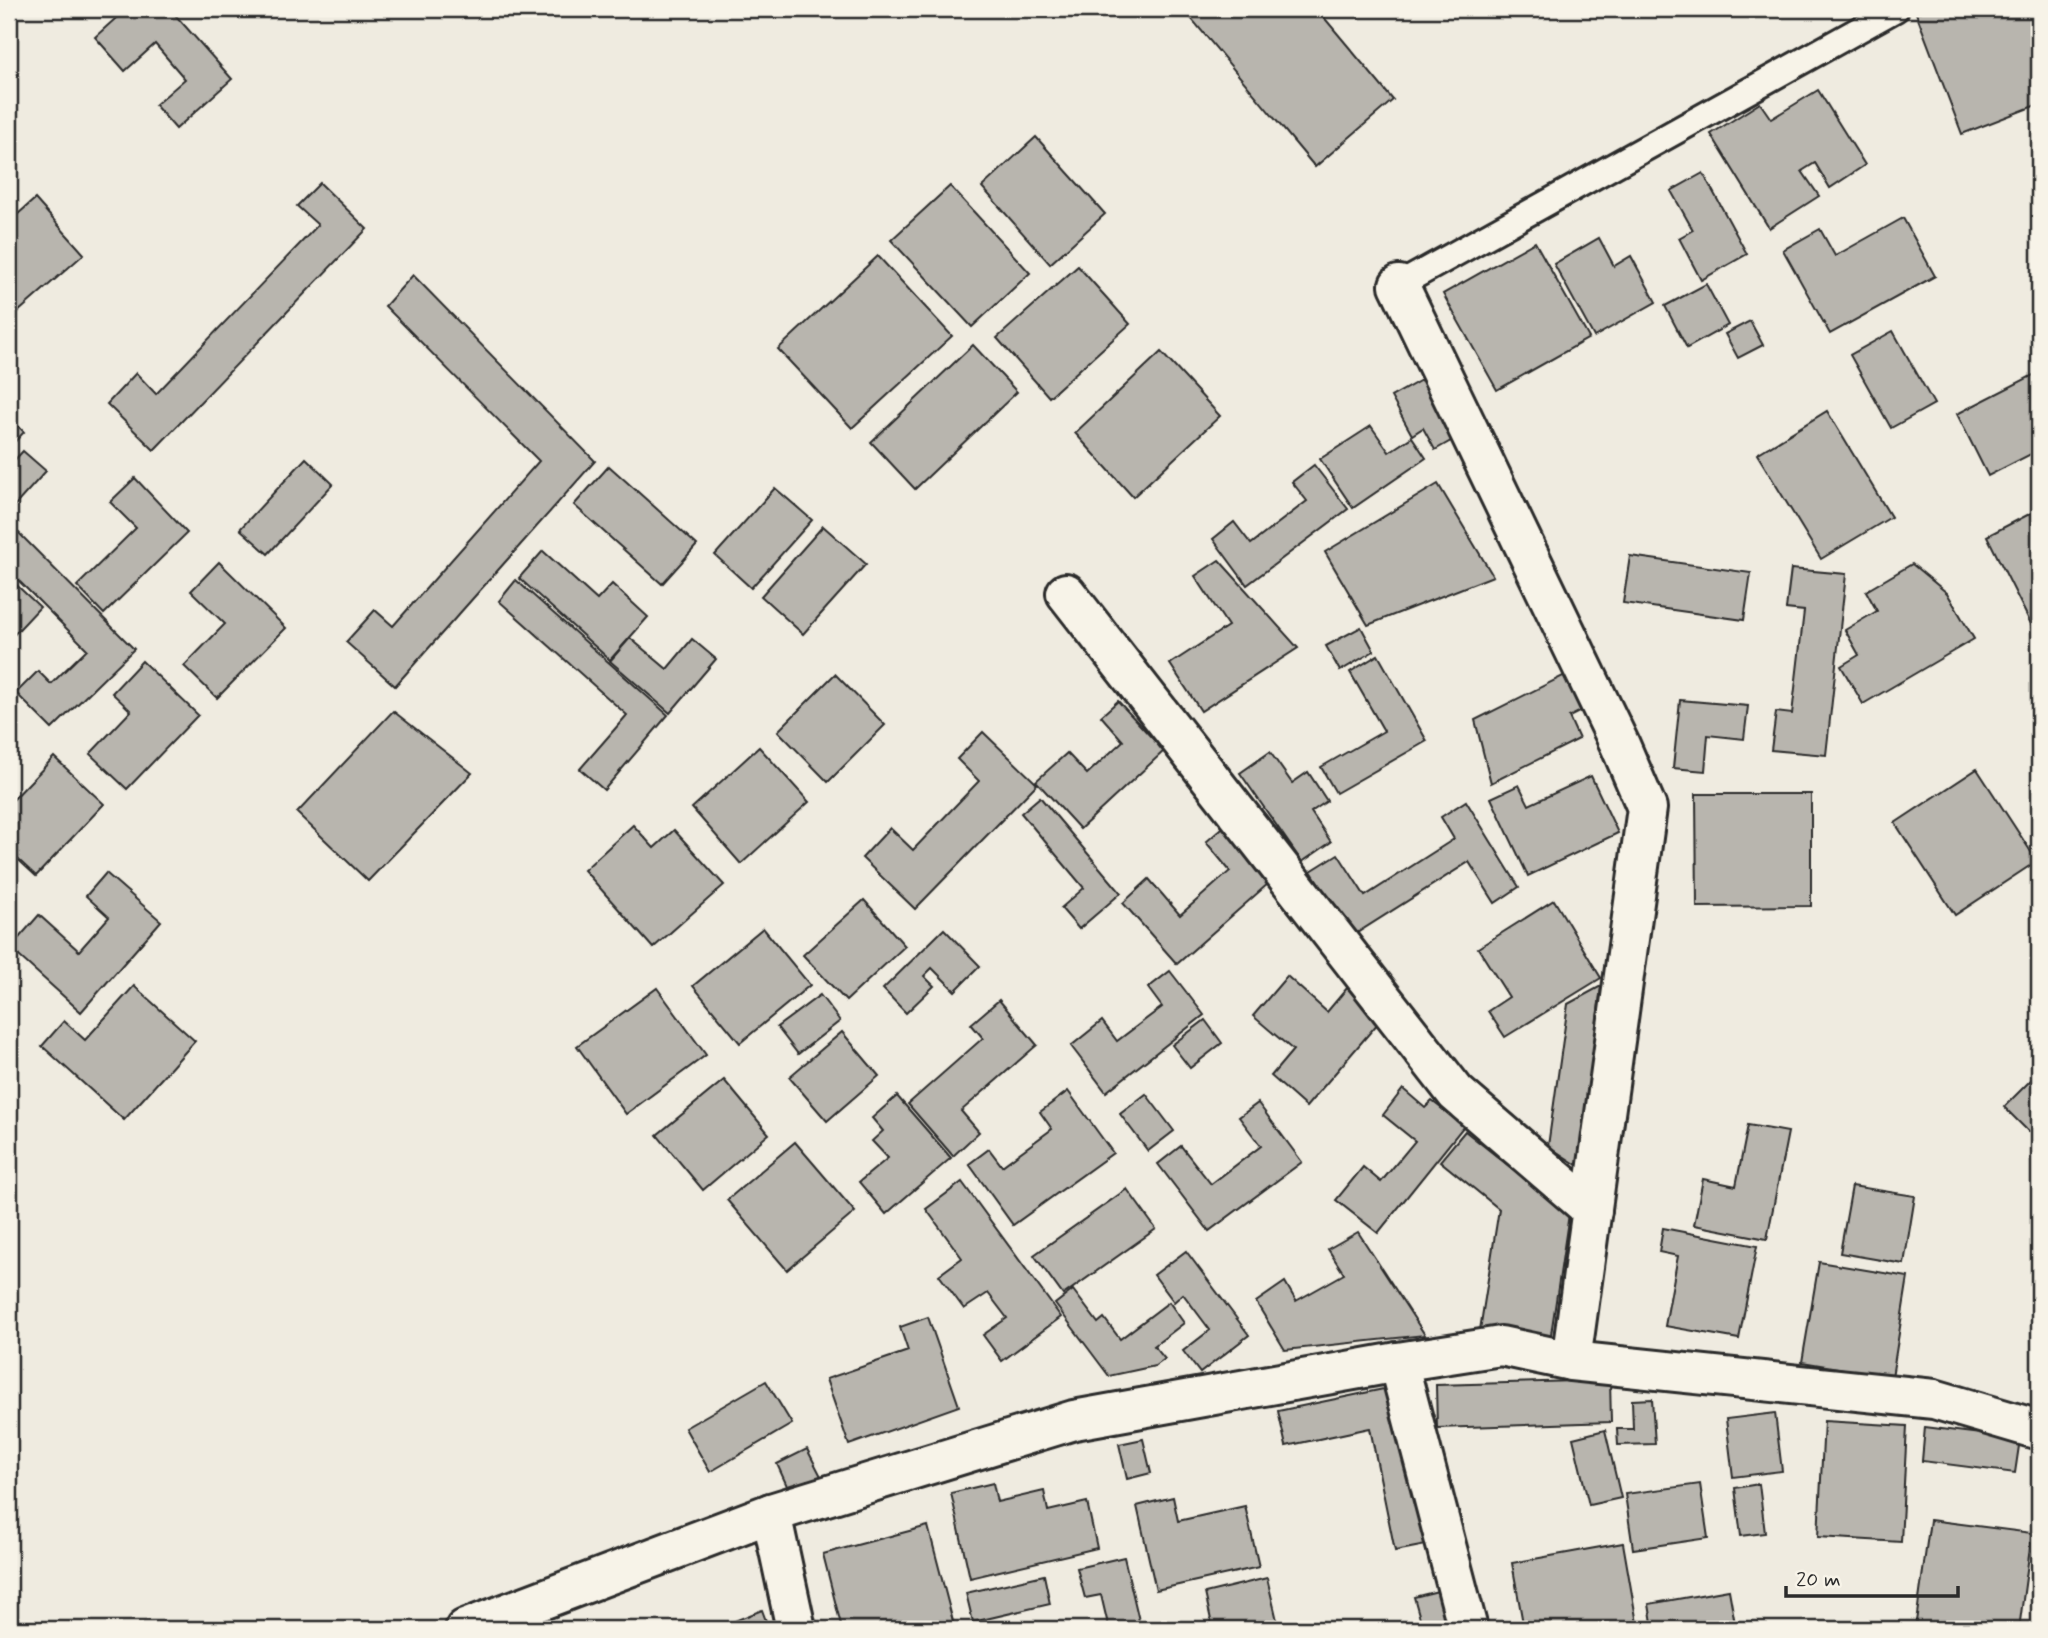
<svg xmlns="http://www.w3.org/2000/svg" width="2048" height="1638" font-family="Mynerve,sans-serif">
<rect width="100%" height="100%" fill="#efebe0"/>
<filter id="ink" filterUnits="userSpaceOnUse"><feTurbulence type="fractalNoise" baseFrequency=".0143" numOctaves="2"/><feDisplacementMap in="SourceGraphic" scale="14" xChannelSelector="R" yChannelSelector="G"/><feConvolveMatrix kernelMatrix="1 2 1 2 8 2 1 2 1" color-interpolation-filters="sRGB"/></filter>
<g filter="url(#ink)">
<!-- building -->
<g fill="#b8b5ae" stroke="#2b2b2b" stroke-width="2">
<path d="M126,9H170L232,79L176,129L155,105L185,79L155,44L125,71L95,37Z"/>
<path d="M1200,9H1317L1393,100L1315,167L1190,17Z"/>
<path d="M1926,9H2039V104L1962,134L1916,13Z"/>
<path d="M1818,90L1865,165L1830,188L1815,163L1802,171L1819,196L1769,228L1711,134L1760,103L1771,119Z"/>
<path d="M1036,137L1105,214L1050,264L982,187Z"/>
<path d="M1703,173L1747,254L1701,280L1679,238L1693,230L1671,191Z"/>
<path d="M320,183L367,229L154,450L107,404L136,373L156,394L318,225L297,206Z"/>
<path d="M950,186L1030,273L972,327L891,240Z"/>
<path d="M35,199L84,254L18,312L9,301V222Z"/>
<path d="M1903,218L1935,276L1830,334L1783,250L1820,229L1835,256Z"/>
<path d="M1599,238L1614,266L1631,256L1656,302L1594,337L1554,264Z"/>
<path d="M1535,242L1589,338L1497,390L1443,294Z"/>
<path d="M878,256L952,336L852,428L778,349Z"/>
<path d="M1078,266L1130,324L1049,397L997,338Z"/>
<path d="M413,275L595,461L395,686L346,642L375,610L393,626L539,461L385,306Z"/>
<path d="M1706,284L1728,325L1687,348L1665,306Z"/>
<path d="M1750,321L1763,345L1738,358L1725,334Z"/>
<path d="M1893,331L1934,404L1891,428L1850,355Z"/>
<path d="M973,345L1017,392L915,489L871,442Z"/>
<path d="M1161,352L1220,416L1133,497L1075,433Z"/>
<path d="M2037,373L2039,377V450L1988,476L1957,414Z"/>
<path d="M1430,375L1463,434L1435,450L1423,428L1412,435L1391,397Z"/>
<path d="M1827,411L1891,517L1821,559L1757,454Z"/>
<path d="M9,417L24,432L9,448Z"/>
<path d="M1371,426L1389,452L1412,437L1426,458L1353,508L1320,459Z"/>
<path d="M23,451L46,471L9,512V466Z"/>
<path d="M306,458L333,484L268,554L240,529Z"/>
<path d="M1314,465L1348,509L1247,585L1213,539L1234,522L1251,544L1307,501L1292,482Z"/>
<path d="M609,466L697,545L662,584L574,505Z"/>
<path d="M135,478L187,533L104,614L77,586L136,528L110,502Z"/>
<path d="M1438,484L1493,576L1368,625L1325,552Z"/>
<path d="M775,488L812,520L751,588L715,555Z"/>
<path d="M2039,509V632L2036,634L1987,536Z"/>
<path d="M9,523L134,649L52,729L16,693L38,671L51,684L87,649L9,571Z"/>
<path d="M823,526L866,564L803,634L761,596Z"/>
<path d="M543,551L597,600L612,584L648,617L610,660L519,578Z"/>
<path d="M1630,556L1751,573L1744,620L1623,603Z"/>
<path d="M1219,560L1298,648L1201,711L1170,664L1228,626L1195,576Z"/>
<path d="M219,562L286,628L217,698L184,666L225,624L191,591Z"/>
<path d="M1912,564L1947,593L1974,639L1863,704L1841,666L1859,655L1845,630L1877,611L1866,591Z"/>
<path d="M1791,569L1846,574L1826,755L1771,750L1776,712L1792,714L1804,611L1786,609Z"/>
<path d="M9,578L40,607L9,640Z"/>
<path d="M516,580L668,715L604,790L580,769L627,715L499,601Z"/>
<path d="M1361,627L1374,651L1340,671L1326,646Z"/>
<path d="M630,638L667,669L692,639L716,659L670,713L610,661Z"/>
<path d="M1378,655L1427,741L1336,793L1321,767L1384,731L1350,672Z"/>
<path d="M142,661L198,715L127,789L90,754L131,711L112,693Z"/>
<path d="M1571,672L1589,707L1569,717L1579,739L1491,783L1475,720Z"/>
<path d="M835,674L885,725L828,782L778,731Z"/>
<path d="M1680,700L1748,706L1744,739L1708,735L1705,771L1673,768Z"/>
<path d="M1118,701L1164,751L1080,829L1036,781L1067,753L1087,774L1123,741L1101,716Z"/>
<path d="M393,711L472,773L368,881L297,813Z"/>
<path d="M983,732L1037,784L915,909L862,858L890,828L913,850L979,781L957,759Z"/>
<path d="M759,747L809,802L741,864L692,808Z"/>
<path d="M1270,752L1292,783L1308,772L1327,801L1311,812L1331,842L1302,862L1240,773Z"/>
<path d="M54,757L104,804L36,876L9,851V804Z"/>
<path d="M1977,769L2037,861L1955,915L1895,823Z"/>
<path d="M1591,776L1618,833L1528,876L1491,798L1519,785L1529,805Z"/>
<path d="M1696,794H1811V906L1697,907Z"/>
<path d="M1040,797L1121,893L1079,929L1061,908L1084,888L1021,813Z"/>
<path d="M1466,801L1519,887L1495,903L1469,862L1352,936L1311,871L1338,854L1365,896L1454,839L1441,817Z"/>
<path d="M1229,822L1277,876L1177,964L1123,903L1149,879L1180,915L1230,871L1206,842Z"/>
<path d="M633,825L654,848L674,830L724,885L653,948L584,870Z"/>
<path d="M106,873L161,921L81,1012L10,948L39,915L79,951L109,917L86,896Z"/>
<path d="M9,876L18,884L9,894Z"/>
<path d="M864,900L905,946L846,1001L803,955Z"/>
<path d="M1554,900L1601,978L1505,1037L1488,1011L1509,997L1478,948Z"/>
<path d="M763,928L810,985L740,1043L693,986Z"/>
<path d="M944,929L980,966L955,991L932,968L924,976L934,986L906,1013L883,989Z"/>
<path d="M1170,971L1204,1015L1106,1092L1071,1046L1102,1021L1117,1041L1162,1007L1148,988Z"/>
<path d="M1287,976L1327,1012L1347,988L1379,1022L1306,1107L1271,1076L1293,1050L1253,1016Z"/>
<path d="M134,986L195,1041L124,1120L42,1046L64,1021L85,1040Z"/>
<path d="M1601,986L1580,1167L1548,1146L1568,1004Z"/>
<path d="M657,988L706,1055L626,1114L577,1046Z"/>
<path d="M820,995L840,1021L798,1054L777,1027Z"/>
<path d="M999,1000L1037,1045L961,1111L979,1132L953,1156L908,1104L983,1038L971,1024Z"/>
<path d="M1205,1020L1222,1043L1190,1068L1172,1045Z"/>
<path d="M842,1032L879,1076L827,1121L789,1077Z"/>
<path d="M2039,1072V1122L2029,1132L2004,1107Z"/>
<path d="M724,1080L769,1134L703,1190L657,1135Z"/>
<path d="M1403,1089L1425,1108L1432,1101L1464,1126L1378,1233L1336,1200L1363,1167L1381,1182L1415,1141L1383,1115Z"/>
<path d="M1068,1091L1113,1153L1013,1225L969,1164L989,1149L1002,1166L1052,1129L1040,1112Z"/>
<path d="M1146,1094L1174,1131L1148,1151L1120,1114Z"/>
<path d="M897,1096L951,1158L886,1214L859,1182L888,1158L872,1141L883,1131L872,1118Z"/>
<path d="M1258,1103L1302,1162L1209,1231L1158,1164L1181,1146L1211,1184L1261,1146L1239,1117Z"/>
<path d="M1748,1125L1788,1132L1767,1239L1694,1225L1703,1179L1736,1186Z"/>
<path d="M1465,1131L1569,1214L1550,1341L1480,1330L1499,1209L1440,1161Z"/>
<path d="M795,1142L855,1212L787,1270L727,1200Z"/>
<path d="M962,1182L1061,1317L1002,1361L983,1335L1007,1318L988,1293L964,1309L939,1275L962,1258L926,1209Z"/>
<path d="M1852,1186L1915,1196L1904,1264L1840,1253Z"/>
<path d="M1127,1189L1156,1229L1063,1295L1034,1255Z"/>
<path d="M1663,1228L1757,1246L1739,1339L1665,1326L1678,1256L1659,1252Z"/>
<path d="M1358,1232L1425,1335L1285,1350L1256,1302L1285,1282L1296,1301L1344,1274L1328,1249Z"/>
<path d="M1186,1251L1249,1335L1200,1373L1183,1351L1210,1330L1183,1294L1174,1302L1154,1275Z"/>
<path d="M1819,1262L1908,1277L1892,1377L1802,1362Z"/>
<path d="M1073,1290L1098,1323L1104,1318L1120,1339L1169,1302L1184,1323L1154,1346L1165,1359L1155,1366L1109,1376L1055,1304Z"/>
<path d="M928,1317L959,1406L849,1445L826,1379L908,1351L900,1327Z"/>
<path d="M1610,1380L1611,1422L1437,1428L1436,1385Z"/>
<path d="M766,1381L792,1424L710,1472L685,1428Z"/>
<path d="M1398,1386L1431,1544L1395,1551L1370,1428L1286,1446L1278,1411Z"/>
<path d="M1652,1399L1655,1444L1618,1445L1617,1429H1633L1632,1400Z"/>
<path d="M1775,1413L1782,1471L1733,1477L1726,1419Z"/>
<path d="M1824,1421L1907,1426L1901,1542L1818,1537Z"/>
<path d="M1925,1427L2020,1439L2015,1473L1922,1461Z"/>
<path d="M1605,1430L1621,1498L1589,1505L1573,1438Z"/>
<path d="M1143,1439L1151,1473L1127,1479L1119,1444Z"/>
<path d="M807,1449L824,1482L792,1497L777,1464Z"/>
<path d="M993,1483L997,1502L1044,1491L1048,1511L1087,1502L1097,1548L970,1578L951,1493Z"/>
<path d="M1700,1484L1708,1538L1633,1549L1625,1494Z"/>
<path d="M1759,1484L1765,1533L1741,1536L1735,1488Z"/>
<path d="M1173,1497L1178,1521L1245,1506L1259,1567L1156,1590L1137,1506Z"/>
<path d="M1930,1520L2032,1533L2019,1629H1915Z"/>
<path d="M928,1526L955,1629H842L823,1554Z"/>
<path d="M1623,1543L1638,1629H1524L1512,1563Z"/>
<path d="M1124,1557L1141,1629H1109L1101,1595L1085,1598L1077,1568Z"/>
<path d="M1044,1575L1050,1604L973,1622L966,1593Z"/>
<path d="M1267,1578L1279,1629H1213L1205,1593Z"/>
<path d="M2038,1583L2039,1629H2033Z"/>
<path d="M1442,1590L1453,1629H1423L1414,1597Z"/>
<path d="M1729,1590L1736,1629H1653L1649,1604Z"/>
<path d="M762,1610L769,1629H723L722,1626Z"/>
</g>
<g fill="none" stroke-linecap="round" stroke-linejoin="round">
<!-- service casing -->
<g stroke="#2b2b2b" stroke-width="30">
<path id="service" d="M1399,285L1896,9"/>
</g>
<!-- minor casing -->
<g stroke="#2b2b2b" stroke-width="44">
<g id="minor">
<path d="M1399,285L1620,745L1647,808L1571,1361"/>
<path d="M1066,593L1456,1093L1592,1210"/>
<path d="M1398,1362L1468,1629"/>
<path d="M771,1513L796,1629"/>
<path d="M465,1629L771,1513L1074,1420L1398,1362L1501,1346L1571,1361L1934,1399L2039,1430"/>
</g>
</g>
<!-- service -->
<use href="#service" stroke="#f7f3e8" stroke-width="24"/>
<!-- minor -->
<use href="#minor" stroke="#f7f3e8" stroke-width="38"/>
</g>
</g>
<!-- margin -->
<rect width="2048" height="1638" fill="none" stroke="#f7f3e8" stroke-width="35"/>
<rect x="18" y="18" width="2013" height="1603" fill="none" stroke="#2b2b2b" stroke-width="2.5" filter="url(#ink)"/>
<!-- scale -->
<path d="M1786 1586v10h172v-10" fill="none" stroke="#2b2b2b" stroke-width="3.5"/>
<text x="1796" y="1586" font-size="21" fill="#2b2b2b" stroke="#f7f3e8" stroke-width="5" paint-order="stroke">20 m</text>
</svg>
